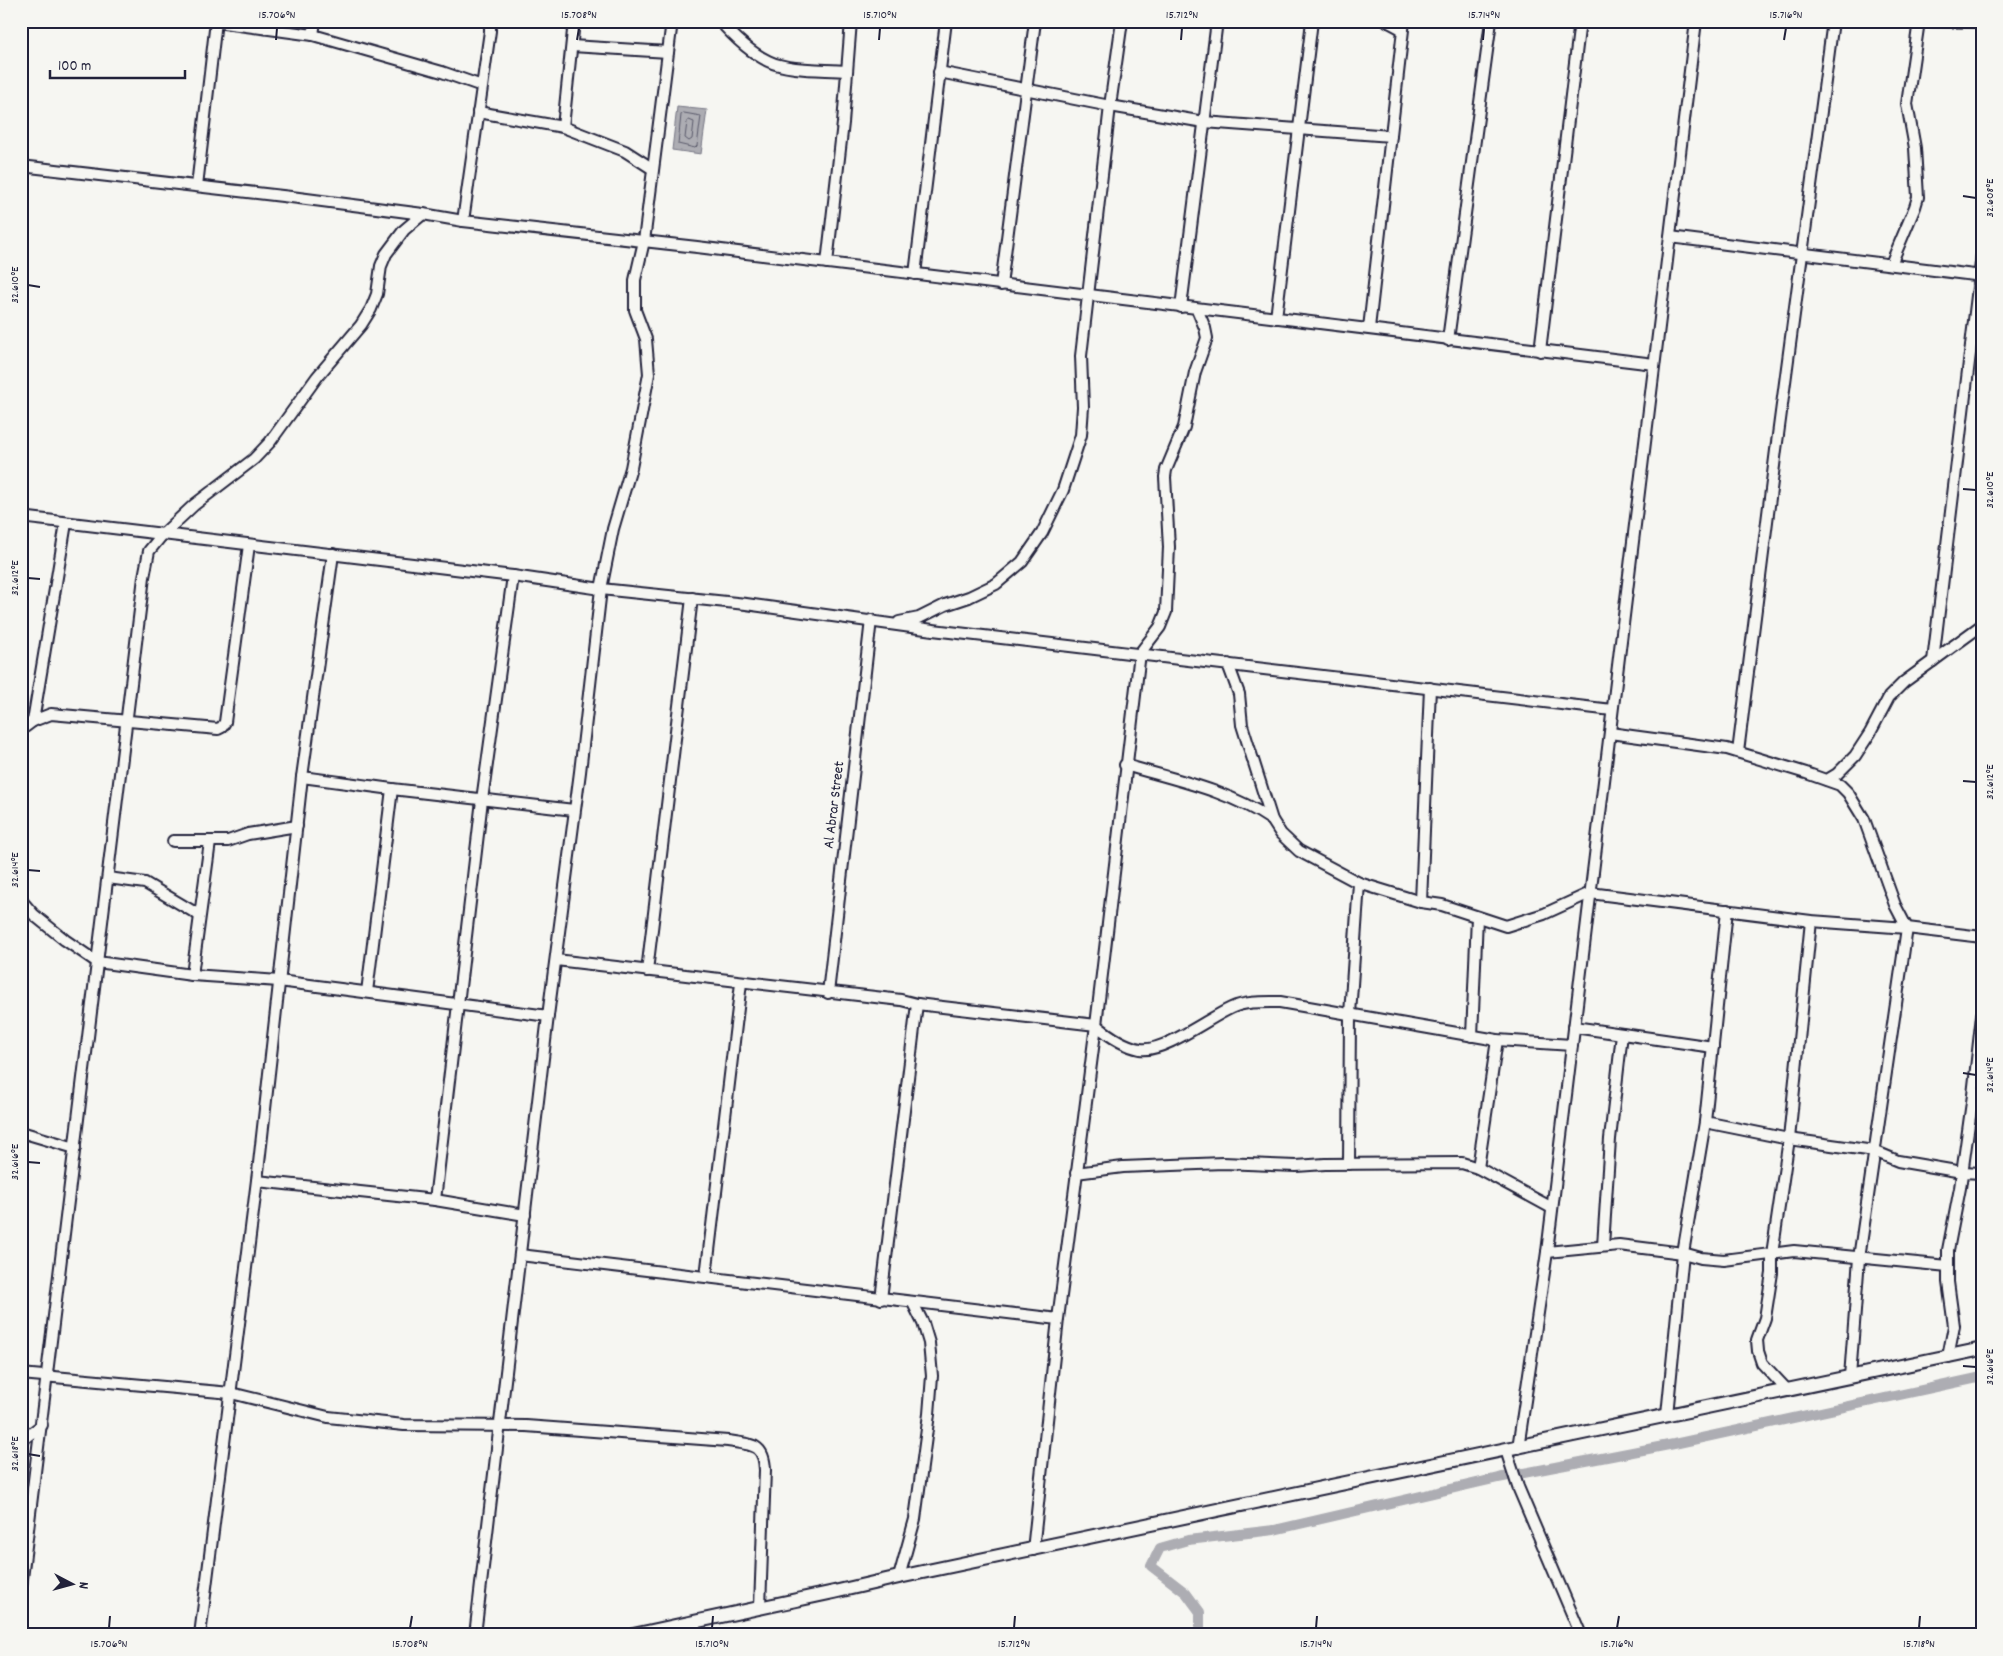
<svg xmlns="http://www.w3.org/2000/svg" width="2003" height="1656" font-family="Dekko,sans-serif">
<rect width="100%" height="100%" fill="#f6f6f2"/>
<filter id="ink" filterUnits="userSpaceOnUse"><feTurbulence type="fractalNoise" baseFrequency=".02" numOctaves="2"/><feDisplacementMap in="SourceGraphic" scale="10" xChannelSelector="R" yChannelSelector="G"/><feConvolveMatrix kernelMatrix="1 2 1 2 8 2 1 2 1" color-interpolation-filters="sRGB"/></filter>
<g filter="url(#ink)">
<!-- water -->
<path fill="#adadb3" stroke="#757583" d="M677,107L707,110L701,154L672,150Z"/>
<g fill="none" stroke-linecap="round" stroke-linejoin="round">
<!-- shore -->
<g stroke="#5a5a6b" stroke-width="1">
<path d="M684,113L701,116L697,146L695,148L678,144L681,115Z"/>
<path d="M689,120L694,122L692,139L689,141L685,138L687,122Z"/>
</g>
<!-- canal -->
<path stroke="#adadb3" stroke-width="10" d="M1200,1635V1612L1186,1593L1151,1566L1160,1548L1188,1540L1274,1530L1498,1478L1674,1444L1982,1377"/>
<!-- minor casing -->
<g stroke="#22223b" stroke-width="14">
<g id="minor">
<path d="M720,21C733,36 750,52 768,61C788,71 824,69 846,71"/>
<path d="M1387,21L1402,29"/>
<path d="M1914,21L1982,22"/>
<path d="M216,22L313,35L442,72L482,86"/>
<path d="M313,35L315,21"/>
<path d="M572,46L668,52"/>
<path d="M939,72L1110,106L1204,122L1391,136"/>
<path d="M478,112L563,127L625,151L653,169"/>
<path d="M563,127L574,21"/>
<path d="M21,166L291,197L423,214L463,221L697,247L1654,364"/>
<path d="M197,186L216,21"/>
<path d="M463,221L490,31V21"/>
<path d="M1670,237L1982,276"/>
<path d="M827,263L843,123L851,21"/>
<path d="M1891,264L1915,207L1918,197L1915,148L1907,104L1919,21"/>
<path d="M915,274L946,21"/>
<path d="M1001,285L1035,21"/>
<path d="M1181,307L1217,21"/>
<path d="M1276,318L1312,21"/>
<path d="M1369,328L1404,21"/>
<path d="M1448,340L1491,21"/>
<path d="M1540,351L1580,21"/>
<path d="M21,517L513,576L601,589L746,604L933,630L1612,710"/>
<path d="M899,622L919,618L945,605L969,597L996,584L1022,562L1042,533L1063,490L1081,435L1083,407L1081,356L1110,106L1122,21"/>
<path d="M1933,661L1982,254"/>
<path d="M1228,664L1239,694L1242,725L1272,820L1281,834L1299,851L1359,883L1421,902L1442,905L1506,926L1544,914L1590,893L1811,921L1907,928L1982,937"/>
<path d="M33,721L66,523"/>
<path d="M21,730L33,721L51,714L218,729L222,727L225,722L249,545"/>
<path d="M1610,733L1727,749L1806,773L1840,785L1848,793L1864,819L1895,905L1907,928L1859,1258L1850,1377"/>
<path d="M1738,752L1776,450L1833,21"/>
<path d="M1125,765C1176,780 1228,790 1272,820"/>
<path d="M302,777L392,789L574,810"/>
<path d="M1827,780L1837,774L1855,756L1870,733L1889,697L1904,682L1982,625"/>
<path d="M173,841H228L248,834L297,826"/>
<path d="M108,878L145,883L199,915"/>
<path d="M21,900L34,915L65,940L97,962L192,975L279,981L548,1016"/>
<path d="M1421,902L1430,688"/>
<path d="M556,960L901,1000L917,1004L1096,1025C1108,1035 1124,1046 1140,1049C1163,1053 1209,1018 1231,1008C1246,1001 1264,1002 1280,1002L1497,1040L1572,1045"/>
<path d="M647,971L692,598"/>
<path d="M192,975L210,842"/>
<path d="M367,992L392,789"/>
<path d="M828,993L871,620"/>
<path d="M1574,1027L1713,1047"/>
<path d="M1472,1036L1477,917"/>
<path d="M1705,1122L1789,1139L1874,1151L1898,1161L1962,1172L1982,1173"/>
<path d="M21,1132L75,1148"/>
<path d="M1349,1164L1350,1014L1359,883"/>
<path d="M1478,1168L1497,1040"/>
<path d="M1076,1173L1123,1167L1223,1163L1296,1166L1325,1164L1462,1163L1478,1168L1552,1208"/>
<path d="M257,1181L435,1200L525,1215"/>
<path d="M435,1200L482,800L513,576"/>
<path d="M1603,1246L1610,1139L1622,1034"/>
<path d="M1547,1252L1619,1245L1683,1253L1701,1258L1724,1260L1794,1251L1948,1266"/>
<path d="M520,1255L1058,1319"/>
<path d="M706,1276L741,983"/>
<path d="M881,1299L917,1004"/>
<path d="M1948,1357L1954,1326L1948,1282V1250L1960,1188L1973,1095L1982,1015"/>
<path d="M21,1374L231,1393L328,1417L404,1425L526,1426L728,1441C752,1445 764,1443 765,1470L760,1607"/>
<path d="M1788,1391L1762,1363L1758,1351L1757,1340L1765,1318L1772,1273V1254L1789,1139L1811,921"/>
<path d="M1667,1415L1683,1253L1705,1122L1727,910"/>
<path d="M21,1441L42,1425"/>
<path d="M1518,1448L1547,1252L1696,21"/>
<path d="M1506,1450L1518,1487L1581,1635"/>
<path d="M1033,1550L1058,1319L1096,1025L1140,653L1160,627L1166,612L1169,547L1165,477L1166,470L1184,427L1195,372L1207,338L1205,328L1197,309"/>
<path d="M899,1577L915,1519L929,1414L932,1376L929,1343L923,1323L913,1303"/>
<path d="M21,1587L144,577L149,551L162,535L194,505L254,459L270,442L317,377L361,325L371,309L377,294L381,266L386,254L404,230L423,214"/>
<path d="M200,1635L258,1172L302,777L333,554"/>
<path d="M475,1635L548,1016L580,772L601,589L613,529L631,468L649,374L646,339L635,310V280L644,241L672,21"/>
</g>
</g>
<!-- tertiary casing -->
<g stroke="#22223b" stroke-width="16">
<path id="tertiary" d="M633,1635L834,1592L899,1577L1982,1349"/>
</g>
<!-- minor -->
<use href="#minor" stroke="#f6f6f2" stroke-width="10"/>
<!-- tertiary -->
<use href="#tertiary" stroke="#f6f6f2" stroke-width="12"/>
</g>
</g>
<!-- ticks -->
<path fill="none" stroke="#22223b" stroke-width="2" d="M276,40L277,28M577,40L579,28M879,40L880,28M1181,40L1182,28M1483,40L1484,28M1784,40L1786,28M1963,196L1976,198M28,285L40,287M1963,489L1976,490M28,578L40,579M1963,781L1976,782M28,870L40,871M1963,1073L1976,1075M28,1162L40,1163M1963,1366L1976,1367M28,1454L40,1456M109,1628L110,1616M410,1628L412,1616M712,1628L713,1616M1014,1628L1015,1616M1316,1628L1317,1616M1617,1628L1619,1616M1919,1628L1920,1616"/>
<g text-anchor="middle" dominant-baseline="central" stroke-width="5" stroke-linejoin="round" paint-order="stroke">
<!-- street labels -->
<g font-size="15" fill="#22223b" stroke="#f6f6f2">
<text transform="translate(835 805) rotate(-83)">Al Abrar Street</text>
</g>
</g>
<!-- margin -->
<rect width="2003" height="1656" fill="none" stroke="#f6f6f2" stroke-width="55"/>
<!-- north arrow -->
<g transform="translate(72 1584) rotate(96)" stroke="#f6f6f2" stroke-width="4" paint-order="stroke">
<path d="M0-4L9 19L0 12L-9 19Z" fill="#22223b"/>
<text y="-8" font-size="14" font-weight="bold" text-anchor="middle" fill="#22223b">N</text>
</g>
<!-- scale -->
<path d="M50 70v8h135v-8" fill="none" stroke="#22223b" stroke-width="2.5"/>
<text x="58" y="70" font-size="15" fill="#22223b" stroke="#f6f6f2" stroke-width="4" paint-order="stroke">100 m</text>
<rect x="28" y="28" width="1948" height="1600" fill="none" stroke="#22223b" stroke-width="2"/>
<g font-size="12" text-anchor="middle" fill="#22223b">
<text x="277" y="18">15.706°N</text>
<text x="579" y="18">15.708°N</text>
<text x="880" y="18">15.710°N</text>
<text x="1182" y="18">15.712°N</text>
<text x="1484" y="18">15.714°N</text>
<text x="1786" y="18">15.716°N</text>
<text transform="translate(1989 198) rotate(-90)" y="4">32.608°E</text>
<text transform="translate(14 285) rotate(-90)" y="4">32.610°E</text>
<text transform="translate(1989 490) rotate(-90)" y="4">32.610°E</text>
<text transform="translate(14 578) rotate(-90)" y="4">32.612°E</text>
<text transform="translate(1989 782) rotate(-90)" y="4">32.612°E</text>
<text transform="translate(14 870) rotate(-90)" y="4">32.614°E</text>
<text transform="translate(1989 1075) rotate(-90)" y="4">32.614°E</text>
<text transform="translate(14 1162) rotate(-90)" y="4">32.616°E</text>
<text transform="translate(1989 1367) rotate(-90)" y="4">32.616°E</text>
<text transform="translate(14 1454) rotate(-90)" y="4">32.618°E</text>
<text x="109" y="1647">15.706°N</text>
<text x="410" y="1647">15.708°N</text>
<text x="712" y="1647">15.710°N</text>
<text x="1014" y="1647">15.712°N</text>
<text x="1316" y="1647">15.714°N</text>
<text x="1617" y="1647">15.716°N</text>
<text x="1919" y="1647">15.718°N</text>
</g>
</svg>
